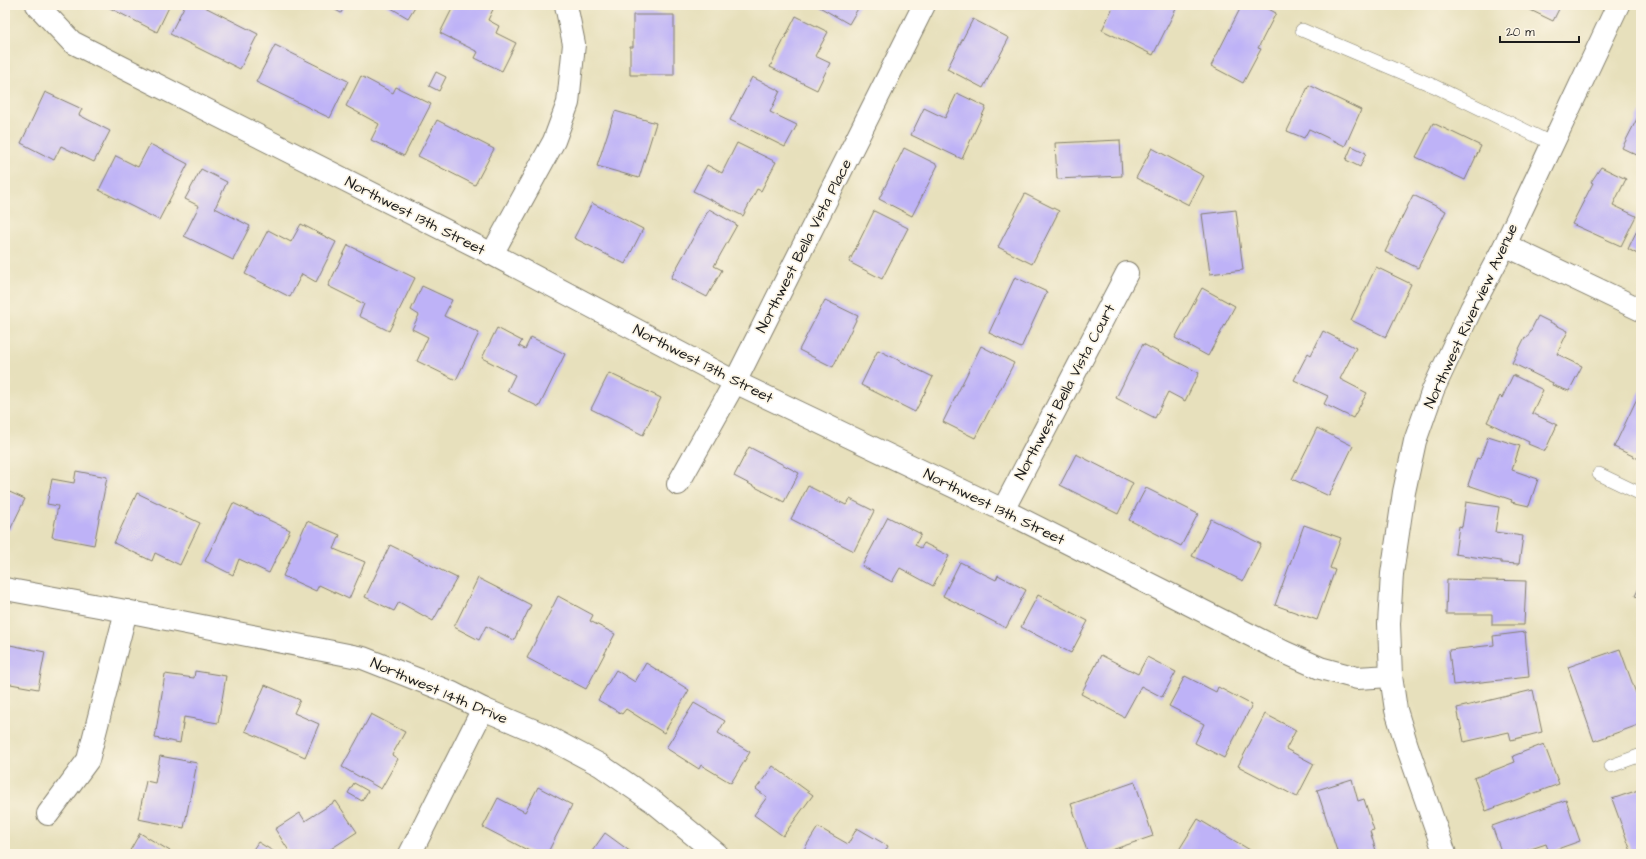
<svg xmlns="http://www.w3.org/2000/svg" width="1646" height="859" font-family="'Architects Daughter',sans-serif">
<rect width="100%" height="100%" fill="#fcf5e5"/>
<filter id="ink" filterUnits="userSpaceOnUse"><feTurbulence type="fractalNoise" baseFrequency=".025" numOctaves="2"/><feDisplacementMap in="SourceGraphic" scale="8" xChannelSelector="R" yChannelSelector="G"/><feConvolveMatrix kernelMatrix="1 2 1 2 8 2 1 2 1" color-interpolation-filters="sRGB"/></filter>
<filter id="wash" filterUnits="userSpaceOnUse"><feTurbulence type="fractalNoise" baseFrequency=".012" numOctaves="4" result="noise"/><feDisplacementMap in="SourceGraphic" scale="16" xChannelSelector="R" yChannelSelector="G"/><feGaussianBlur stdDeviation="0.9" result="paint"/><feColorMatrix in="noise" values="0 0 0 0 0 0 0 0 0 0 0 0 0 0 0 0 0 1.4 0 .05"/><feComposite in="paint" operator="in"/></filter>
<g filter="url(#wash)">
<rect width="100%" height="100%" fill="#e7e0bc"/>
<g id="blocks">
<!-- building -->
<g fill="#beb2f7">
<path d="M104,5H170L157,32Z"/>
<path d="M185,5H201L258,34L240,69L170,34Z"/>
<path d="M326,5H345L341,13Z"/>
<path d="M386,5H416L408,18Z"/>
<path d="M454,5H495L488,20L499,26L496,33L516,43L502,71L475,58L478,52L440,33Z"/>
<path d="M816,5H860L849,24Z"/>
<path d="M1114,5H1139L1143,7L1144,5H1178L1153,55L1102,30Z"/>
<path d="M1242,5H1261L1276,13L1258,48L1261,49L1243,83L1211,66Z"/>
<path d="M1520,5H1561L1553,21Z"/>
<path d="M633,15H674V75H630V47H633Z"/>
<path d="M796,16L828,32L815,56L830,63L817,90L770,67Z"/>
<path d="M973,19L1009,38L983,88L947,69Z"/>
<path d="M275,45L348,81L330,118L256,82Z"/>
<path d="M436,72L446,77L439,91L429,86Z"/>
<path d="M361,76L393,93L396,87L431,104L404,156L371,140L379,124L346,106Z"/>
<path d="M752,77L780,91L770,112L797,125L785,147L730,120Z"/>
<path d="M1309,85L1361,110L1345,146L1309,129L1304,138L1287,131Z"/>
<path d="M45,92L82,109L79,115L110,131L94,162L61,146L54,160L21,143Z"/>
<path d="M957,93L986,107L962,159L911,135L924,108L945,118Z"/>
<path d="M615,111L656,123L639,178L597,166Z"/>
<path d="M1641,111V157L1622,148Z"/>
<path d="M437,120L494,149L475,185L418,156Z"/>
<path d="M1433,123L1481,146L1465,180L1416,157Z"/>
<path d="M1120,140L1122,176L1057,179L1055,143Z"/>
<path d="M737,143L776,162L761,191L757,189L743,216L693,191L707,165L722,173Z"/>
<path d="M150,144L188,164L159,220L99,190L116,156L138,167Z"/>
<path d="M1352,146L1366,153L1360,167L1346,160Z"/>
<path d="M904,148L938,165L912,216L879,199Z"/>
<path d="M1152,148L1204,176L1189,205L1136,178Z"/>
<path d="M1601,167L1626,179L1613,205L1636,216L1621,246L1572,224L1593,183L1591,182Z"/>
<path d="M201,169L227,182L215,208L250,226L233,260L184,236L199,206L185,199Z"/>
<path d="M1025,194L1059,211L1032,264L998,247Z"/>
<path d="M1413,195L1446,211L1418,268L1385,252Z"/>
<path d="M592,203L643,229L625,264L574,238Z"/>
<path d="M709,209L737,225L714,266L722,270L707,297L671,278Z"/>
<path d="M1236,210L1243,270L1210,274L1202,214Z"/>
<path d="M874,211L908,228L882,279L849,262Z"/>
<path d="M1641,222V256L1628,249Z"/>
<path d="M301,224L336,242L316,282L302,274L290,297L245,274L268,230L291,242Z"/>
<path d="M348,245L415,278L389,331L359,316L364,304L328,286Z"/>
<path d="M1376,267L1411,284L1386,337L1351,320Z"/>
<path d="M1015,277L1047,292L1021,348L989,333Z"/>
<path d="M422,286L452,300L444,316L479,333L456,380L417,361L428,337L412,329L419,315L411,310Z"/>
<path d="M1202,288L1235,306L1208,356L1175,338Z"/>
<path d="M825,300L858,316L833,367L799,350Z"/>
<path d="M1538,316L1568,331L1557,354L1582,366L1569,391L1552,385L1553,383L1512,363L1525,337L1527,338Z"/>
<path d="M497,328L522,341L519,346L525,349L531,337L565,354L539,407L507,391L515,375L482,358Z"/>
<path d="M1323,331L1356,348L1340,379L1367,393L1353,418L1324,404L1328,396L1294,380L1308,353L1311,355Z"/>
<path d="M1143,344L1199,373L1185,401L1168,392L1155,418L1116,398Z"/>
<path d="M981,346L1014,363L975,438L943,422Z"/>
<path d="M878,350L933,377L915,412L861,385Z"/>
<path d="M609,373L661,398L643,435L591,409Z"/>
<path d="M1513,375L1543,390L1532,413L1557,425L1545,451L1528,444L1529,442L1487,422L1500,396L1502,398Z"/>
<path d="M1641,390V460L1614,447Z"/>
<path d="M1317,428L1353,446L1329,496L1292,479Z"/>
<path d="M1488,436L1520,446L1512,470L1538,479L1529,506L1511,502L1512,500L1468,485L1477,458L1480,459Z"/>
<path d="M749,447L799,473L784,502L734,476Z"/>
<path d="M1076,454L1133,483L1118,514L1060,485Z"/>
<path d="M76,471L107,477L94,545L52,537L58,506L47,504L52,479L74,483Z"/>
<path d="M808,486L846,505L850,499L874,511L854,551L791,519Z"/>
<path d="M1146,488L1198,514L1181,546L1129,520Z"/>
<path d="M5,490L25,499L10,530L5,528Z"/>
<path d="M137,493L200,523L180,565L155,553L152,561L114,543Z"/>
<path d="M1466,502L1499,507L1495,532L1523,536L1519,564L1501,563V561L1455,554L1459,526L1462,527Z"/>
<path d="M233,503L290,530L269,573L239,559L233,575L205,561Z"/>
<path d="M888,517L921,534L915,545L921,548L924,543L949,556L933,586L900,568L892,582L862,566Z"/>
<path d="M1211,519L1261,544L1243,581L1192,556Z"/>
<path d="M307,521L340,535L334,549L365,562L349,599L319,585L316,591L283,576Z"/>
<path d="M1304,525L1341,538L1330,568L1335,570L1317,620L1275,605Z"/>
<path d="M390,545L457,578L433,621L399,602L394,611L365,597Z"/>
<path d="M960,562L996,580L998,575L1026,590L1006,628L943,596Z"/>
<path d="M478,578L531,605L514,640L486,626L479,640L454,627Z"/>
<path d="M1447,579L1526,581L1524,625H1492V614H1446Z"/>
<path d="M1641,584V598L1635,596Z"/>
<path d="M1038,595L1088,621L1071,653L1021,627Z"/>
<path d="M558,596L593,615L590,621L615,634L586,689L527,658Z"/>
<path d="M1525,632L1529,677L1453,685L1449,650L1494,645L1493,636Z"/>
<path d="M5,644L45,652L38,689L5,683Z"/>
<path d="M1620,649L1641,707V724L1594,741L1568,667Z"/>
<path d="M1101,655L1138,674L1147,657L1176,672L1162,697L1141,686L1124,717L1081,694Z"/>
<path d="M646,663L689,690L664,733L626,709L622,714L598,700L616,670L635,682Z"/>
<path d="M195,671L226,676L218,723L184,717L180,743L155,738L165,674L194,678Z"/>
<path d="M1185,676L1216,692L1218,687L1252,705L1224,758L1195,743L1204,724L1169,706Z"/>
<path d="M265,685L300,700L294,713L319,724L305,757L245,731Z"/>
<path d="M1533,690L1542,732L1511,740L1509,732L1464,742L1457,708Z"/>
<path d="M694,703L725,721L718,733L750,752L731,783L701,765L699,769L666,748Z"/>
<path d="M371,714L405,732L392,755L398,759L381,789L342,767Z"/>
<path d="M1265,714L1296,730L1286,749L1314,764L1297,797L1238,766Z"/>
<path d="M1544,744L1559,784L1486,811L1474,778L1515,762L1513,756Z"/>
<path d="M160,756L197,763L184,828L138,819L146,781L155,783Z"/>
<path d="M773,766L813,795L783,836L754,815L767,797L756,789Z"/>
<path d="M1352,779L1358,801L1364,799L1374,830L1370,831L1377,854H1338L1317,790Z"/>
<path d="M1135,782L1153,836L1100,854H1088L1071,804Z"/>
<path d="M354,783L368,791L362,801L348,793Z"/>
<path d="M538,787L572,805L547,854H535L483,827L498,798L525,812Z"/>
<path d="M1641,789V854H1632L1612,799Z"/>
<path d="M1566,800L1580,841L1549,852L1546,844L1516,854H1502L1492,826Z"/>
<path d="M336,801L357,832L323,854H291L275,829L300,813L305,821Z"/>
<path d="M1198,819L1250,850L1247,854L1177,853Z"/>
<path d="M818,827L848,844L857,828L888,846L884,854H801Z"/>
<path d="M140,833L175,854H128Z"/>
<path d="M605,833L631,852L629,854H590Z"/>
<path d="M258,842L273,851L271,854H256L252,851Z"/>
</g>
</g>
</g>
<g filter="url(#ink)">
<use href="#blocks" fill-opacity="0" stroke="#827e6c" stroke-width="1"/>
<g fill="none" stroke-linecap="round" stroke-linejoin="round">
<!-- service casing -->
<g stroke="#827e6c" stroke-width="14">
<g id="service">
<path d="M1302,30L1434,86L1553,144"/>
<path d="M1599,474L1641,494"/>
<path d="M1611,766L1641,755"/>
</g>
</g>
<!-- minor casing -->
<g stroke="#827e6c" stroke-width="24">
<g id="minor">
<path d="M37,5L72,42L492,254L735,382L1003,510L1284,652L1320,668L1357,678L1391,676"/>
<path d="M1505,245L1641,310"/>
<path d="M492,254L554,141L568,103L574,44L566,5"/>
<path d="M678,484L735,382L924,5"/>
<path d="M1003,510L1127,273"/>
<path d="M5,589L126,611L363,658L452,693L483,709L542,734L600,765L655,803L717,854"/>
<path d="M48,814L88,760L126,611"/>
<path d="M410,854L483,709"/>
<path d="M1445,854L1407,746L1396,710L1391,676L1389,624L1392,574L1404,492L1415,441L1433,390L1471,309L1505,245L1618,5"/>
</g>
</g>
<!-- service -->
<use href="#service" stroke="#fff" stroke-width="13"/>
<!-- minor -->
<use href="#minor" stroke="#fff" stroke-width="22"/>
</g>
</g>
<g text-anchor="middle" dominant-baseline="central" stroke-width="3.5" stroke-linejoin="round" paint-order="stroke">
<!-- street labels -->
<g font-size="15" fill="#1c1c1c" stroke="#fcf5e5">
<text transform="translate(415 216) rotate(27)">Northwest 13th Street</text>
<text transform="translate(804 246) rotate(-63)">Northwest Bella Vista Place</text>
<text transform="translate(1471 316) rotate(-65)">Northwest Riverview Avenue</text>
<text transform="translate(703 364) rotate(27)">Northwest 13th Street</text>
<text transform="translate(1065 392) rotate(-62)">Northwest Bella Vista Court</text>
<text transform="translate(994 507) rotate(26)">Northwest 13th Street</text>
<text transform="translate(439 691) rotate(23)">Northwest 14th Drive</text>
</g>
</g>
<!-- margin -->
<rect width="1646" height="859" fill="none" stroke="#fcf5e5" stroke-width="20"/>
<!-- scale -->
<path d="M1500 36v6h79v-6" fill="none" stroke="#1c1c1c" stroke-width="2"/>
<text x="1506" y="36" font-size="12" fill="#1c1c1c" stroke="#fcf5e5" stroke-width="3" paint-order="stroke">20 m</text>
</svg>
